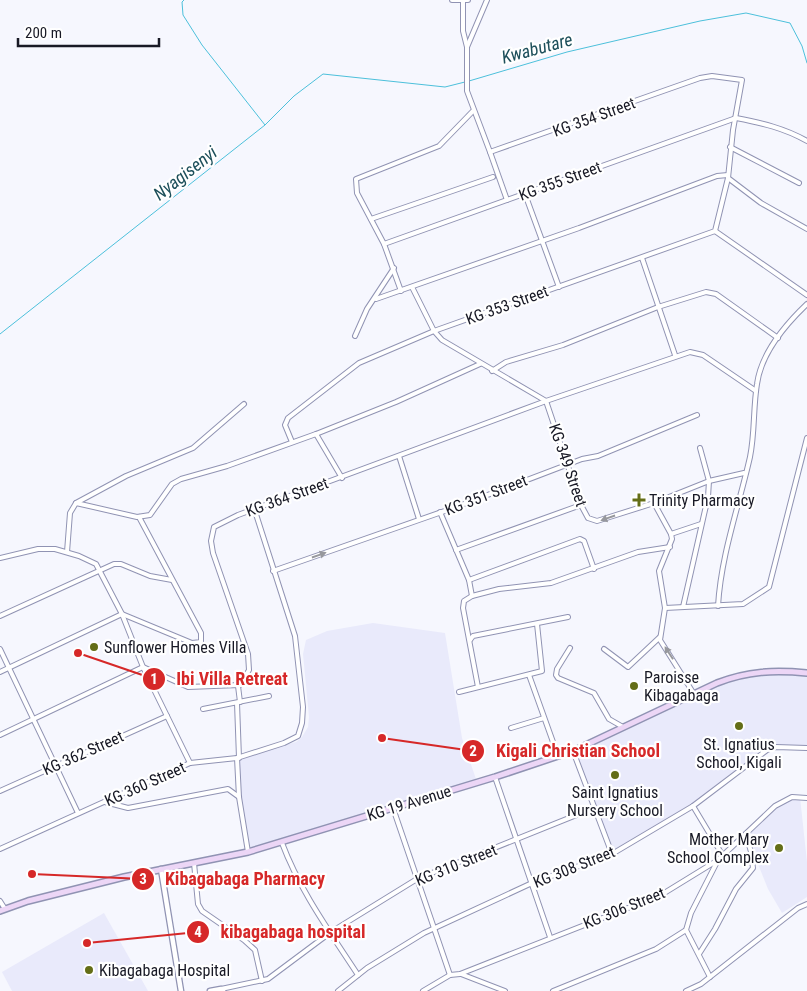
<svg xmlns="http://www.w3.org/2000/svg" width="807" height="991" font-family="'Roboto Condensed',sans-serif">
<rect width="100%" height="100%" fill="#f6f7fe"/>
<!-- built -->
<g fill="#e9eafb">
<path d="M373,623L445,633L462,738L477,782L248,852L237,758L296,742L302,737L308,727L309,717L303,654L306,640L327,631Z"/>
<path d="M807,673V748L776,747L767,750L693,806L612,854L573,751L741,675Z"/>
<path d="M800,797L807,862V897L782,913L768,889L746,834L783,800Z"/>
<path d="M104,913L148,991H12L2,972Z"/>
</g>
<g fill="none" stroke-linecap="round" stroke-linejoin="round">
<!-- stream -->
<g stroke="#4cc0db" stroke-width="1">
<path d="M469,81L567,52L700,21L746,13L790,23L802,46L807,63"/>
<path d="M265,125L294,96L323,74L445,87L465,82"/>
<path d="M0,334L265,125L202,45L183,15L182,2L184,0"/>
</g>
<!-- minor casing -->
<g stroke="#9093b3" stroke-width="6">
<g id="minor">
<path d="M452,0H468"/>
<path d="M463,0V31L467,47"/>
<path d="M730,147L799,183"/>
<path d="M490,152L507,200"/>
<path d="M728,178L761,203L807,229"/>
<path d="M525,194L559,287"/>
<path d="M371,219L493,177"/>
<path d="M715,231L807,295"/>
<path d="M384,244L736,118C762,123 784,128 807,141"/>
<path d="M642,258L675,355"/>
<path d="M412,287L434,331L442,340L546,401L581,505L588,518L597,521L654,503"/>
<path d="M401,291L384,244L357,193L356,179L439,146L473,111"/>
<path d="M376,299L579,228L717,176L728,175"/>
<path d="M355,336L367,309L394,268"/>
<path d="M492,371L506,362L563,345L658,307L706,292L716,294L778,338"/>
<path d="M316,434L342,478"/>
<path d="M292,442L285,425L288,418L359,363L434,331L715,231L728,178L733,130L742,80L712,76L700,78L490,152L467,91V47L487,0"/>
<path d="M399,456L419,519"/>
<path d="M76,503L126,476L193,448L244,404"/>
<path d="M440,512L469,580L472,596"/>
<path d="M671,534L701,524"/>
<path d="M456,550L581,505"/>
<path d="M67,552L70,513L76,503L137,517L150,515L172,484L181,479L227,466L316,434L396,402L480,364"/>
<path d="M0,558L38,549H55L79,556L96,564L122,614L143,667L190,763"/>
<path d="M273,571L456,507L582,459L598,456L697,415"/>
<path d="M469,580L580,539L584,541L594,569"/>
<path d="M718,606C721,555 739,506 750,457C755,433 753,408 757,384C761,354 786,324 807,304"/>
<path d="M683,607L708,497L709,481L700,448"/>
<path d="M665,608L743,604L769,587L807,438"/>
<path d="M0,616L114,564H121L150,576L172,580"/>
<path d="M470,640L473,636L568,617"/>
<path d="M570,648L557,669L556,675L558,678L594,693L609,719L623,727"/>
<path d="M0,649L78,813"/>
<path d="M604,649L628,667L660,637"/>
<path d="M0,672L122,614L192,643L201,642V633L139,517"/>
<path d="M529,675L558,756"/>
<path d="M238,686L240,702"/>
<path d="M478,687L463,608L464,601L472,596L499,589L551,583L638,552L670,547"/>
<path d="M459,692L542,671L537,624"/>
<path d="M694,694L660,640L665,608L659,571L672,539L671,534L654,503L709,481L744,473"/>
<path d="M237,703L239,758"/>
<path d="M203,709L269,696"/>
<path d="M511,728L544,718"/>
<path d="M0,735L143,667L188,687L240,685L249,670L248,654L213,553L211,541L214,527L238,515L546,401L690,352L703,355L756,391"/>
<path d="M573,751L612,854"/>
<path d="M237,758L239,797L248,852"/>
<path d="M495,777L550,937"/>
<path d="M0,791L167,716"/>
<path d="M105,802L128,808L228,789L239,797"/>
<path d="M693,806L723,856"/>
<path d="M393,808L450,975"/>
<path d="M282,843C300,891 330,932 358,975"/>
<path d="M0,849L190,763L237,758L284,743L298,736L302,723L303,707L295,636L254,508"/>
<path d="M194,863L198,904L202,911L244,940L255,950L262,981"/>
<path d="M0,901L5,909"/>
<path d="M686,930L710,977"/>
<path d="M699,954L715,929L736,889L753,868L751,852L746,834"/>
<path d="M461,974L505,991"/>
<path d="M221,989L268,979L331,932L417,879L594,808"/>
<path d="M338,991L367,968L424,933L532,883L612,854L693,806L767,750L776,747L807,748"/>
<path d="M423,991L450,975L460,974L661,895L718,860L775,806L792,797L807,798"/>
<path d="M553,991L656,949L686,930L691,913L717,862"/>
<path d="M686,991L701,984L798,908L807,904"/>
</g>
</g>
<!-- tertiary casing -->
<g stroke="#9093b3" stroke-width="7">
<g id="tertiary">
<path d="M161,869L181,991"/>
<path d="M210,991L221,989L223,991"/>
</g>
</g>
<!-- secondary casing -->
<g stroke="#9093b3" stroke-width="8">
<path id="secondary" d="M0,911L28,901L124,877L248,852L495,777L573,751L717,683C748,671 774,670 807,673"/>
</g>
<!-- minor -->
<use href="#minor" stroke="#fff" stroke-width="4"/>
<!-- tertiary -->
<use href="#tertiary" stroke="#fff" stroke-width="4.5"/>
<!-- secondary -->
<use href="#secondary" stroke="#ecd6f6" stroke-width="5"/>
</g>
<!-- one-way arrows -->
<defs><path id="oneway-solid" d="M-6-.8H1V-3.2L6.5 0L1 3.2V.8H-6Z" transform="scale(1.25)"/></defs>
<g fill="#97989d">
<use href="#oneway-solid" transform="translate(608 518) rotate(161)"/>
<use href="#oneway-solid" transform="translate(319 555) rotate(-19)"/>
<use href="#oneway-solid" transform="translate(669 653) rotate(-123)"/>
</g>
<!-- markers -->
<g fill="#646e17" stroke="#fff" stroke-width="2">
<path d="M636.5 492.5h5v5h5v5h-5v5h-5v-5h-5v-5h5z"/>
<circle cx="94" cy="647" r="5"/>
<circle cx="634" cy="686" r="5"/>
<circle cx="739" cy="726" r="5"/>
<circle cx="615" cy="775" r="5"/>
<circle cx="779" cy="848" r="5"/>
<circle cx="89" cy="970" r="5"/>
</g>
<g text-anchor="middle" dominant-baseline="central" stroke-width="4.5" stroke-linejoin="round" paint-order="stroke">
<!-- street labels -->
<g font-size="16" fill="#181925" stroke="#fff">
<text transform="translate(594 117) rotate(-20)">KG 354 Street</text>
<text transform="translate(560 181) rotate(-20)">KG 355 Street</text>
<text transform="translate(507 305) rotate(-20)">KG 353 Street</text>
<text transform="translate(568 465) rotate(71)">KG 349 Street</text>
<text transform="translate(486 495) rotate(-21)">KG 351 Street</text>
<text transform="translate(287 497) rotate(-20)">KG 364 Street</text>
<text transform="translate(83 753) rotate(-24)">KG 362 Street</text>
<text transform="translate(145 784) rotate(-24)">KG 360 Street</text>
<text transform="translate(409 803) rotate(-17)">KG 19 Avenue</text>
<text transform="translate(456 865) rotate(-22)">KG 310 Street</text>
<text transform="translate(574 867) rotate(-22)">KG 308 Street</text>
<text transform="translate(624 908) rotate(-22)">KG 306 Street</text>
</g>
<!-- poi labels -->
<g font-size="16" fill="#181925" stroke="#fff" text-anchor="start">
<text x="649" y="500">Trinity Pharmacy</text>
<text x="104" y="647">Sunflower Homes Villa</text>
<text x="644" y="677">Paroisse<tspan x="644" dy="18">Kibagabaga</tspan></text>
<text x="739" y="744" text-anchor="middle">St. Ignatius<tspan x="739" dy="18">School, Kigali</tspan></text>
<text x="615" y="792" text-anchor="middle">Saint Ignatius<tspan x="615" dy="18">Nursery School</tspan></text>
<text x="769" y="839" text-anchor="end">Mother Mary<tspan x="769" dy="18">School Complex</tspan></text>
<text x="99" y="970">Kibagabaga Hospital</text>
</g>
<!-- water labels -->
<g font-size="18" font-style="italic" fill="#1d4f5a" stroke="#fff">
<text transform="translate(537 48) rotate(-15)">Kwabutare</text>
<text transform="translate(185 173) rotate(-38)">Nyagisenyi</text>
</g>
</g>
<!-- callouts -->
<path fill="none" stroke="#d62828" stroke-width="2" d="M78 653L154 679M382 738L473 751M32 874L143 879M87 943L198 932"/>
<g fill="#d62828" stroke="#fff" stroke-width="2">
<circle cx="78" cy="653" r="5"/>
<circle cx="382" cy="738" r="5"/>
<circle cx="32" cy="874" r="5"/>
<circle cx="87" cy="943" r="5"/>
<circle cx="154" cy="679" r="12"/>
<circle cx="473" cy="751" r="12"/>
<circle cx="143" cy="879" r="12"/>
<circle cx="198" cy="932" r="12"/>
</g>
<g font-size="15" text-anchor="middle" font-weight="bold" fill="#fff">
<text x="154" y="684">1</text>
<text x="473" y="756">2</text>
<text x="143" y="884">3</text>
<text x="198" y="937">4</text>
</g>
<g font-size="18" text-anchor="middle" font-weight="bold" fill="#d62828" stroke="#fff" stroke-width="4.5" stroke-linejoin="round" paint-order="stroke">
<text x="232" y="685">Ibi Villa Retreat</text>
<text x="578" y="757">Kigali Christian School</text>
<text x="245" y="885">Kibagabaga Pharmacy</text>
<text x="293" y="938">kibagabaga hospital</text>
</g>
<!-- scale -->
<path d="M18 38v8h141v-8" fill="none" stroke="#181925" stroke-width="2.5"/>
<text x="25" y="38" font-size="15" fill="#181925" stroke="#ffffff" stroke-width="4" paint-order="stroke">200 m</text>
</svg>
